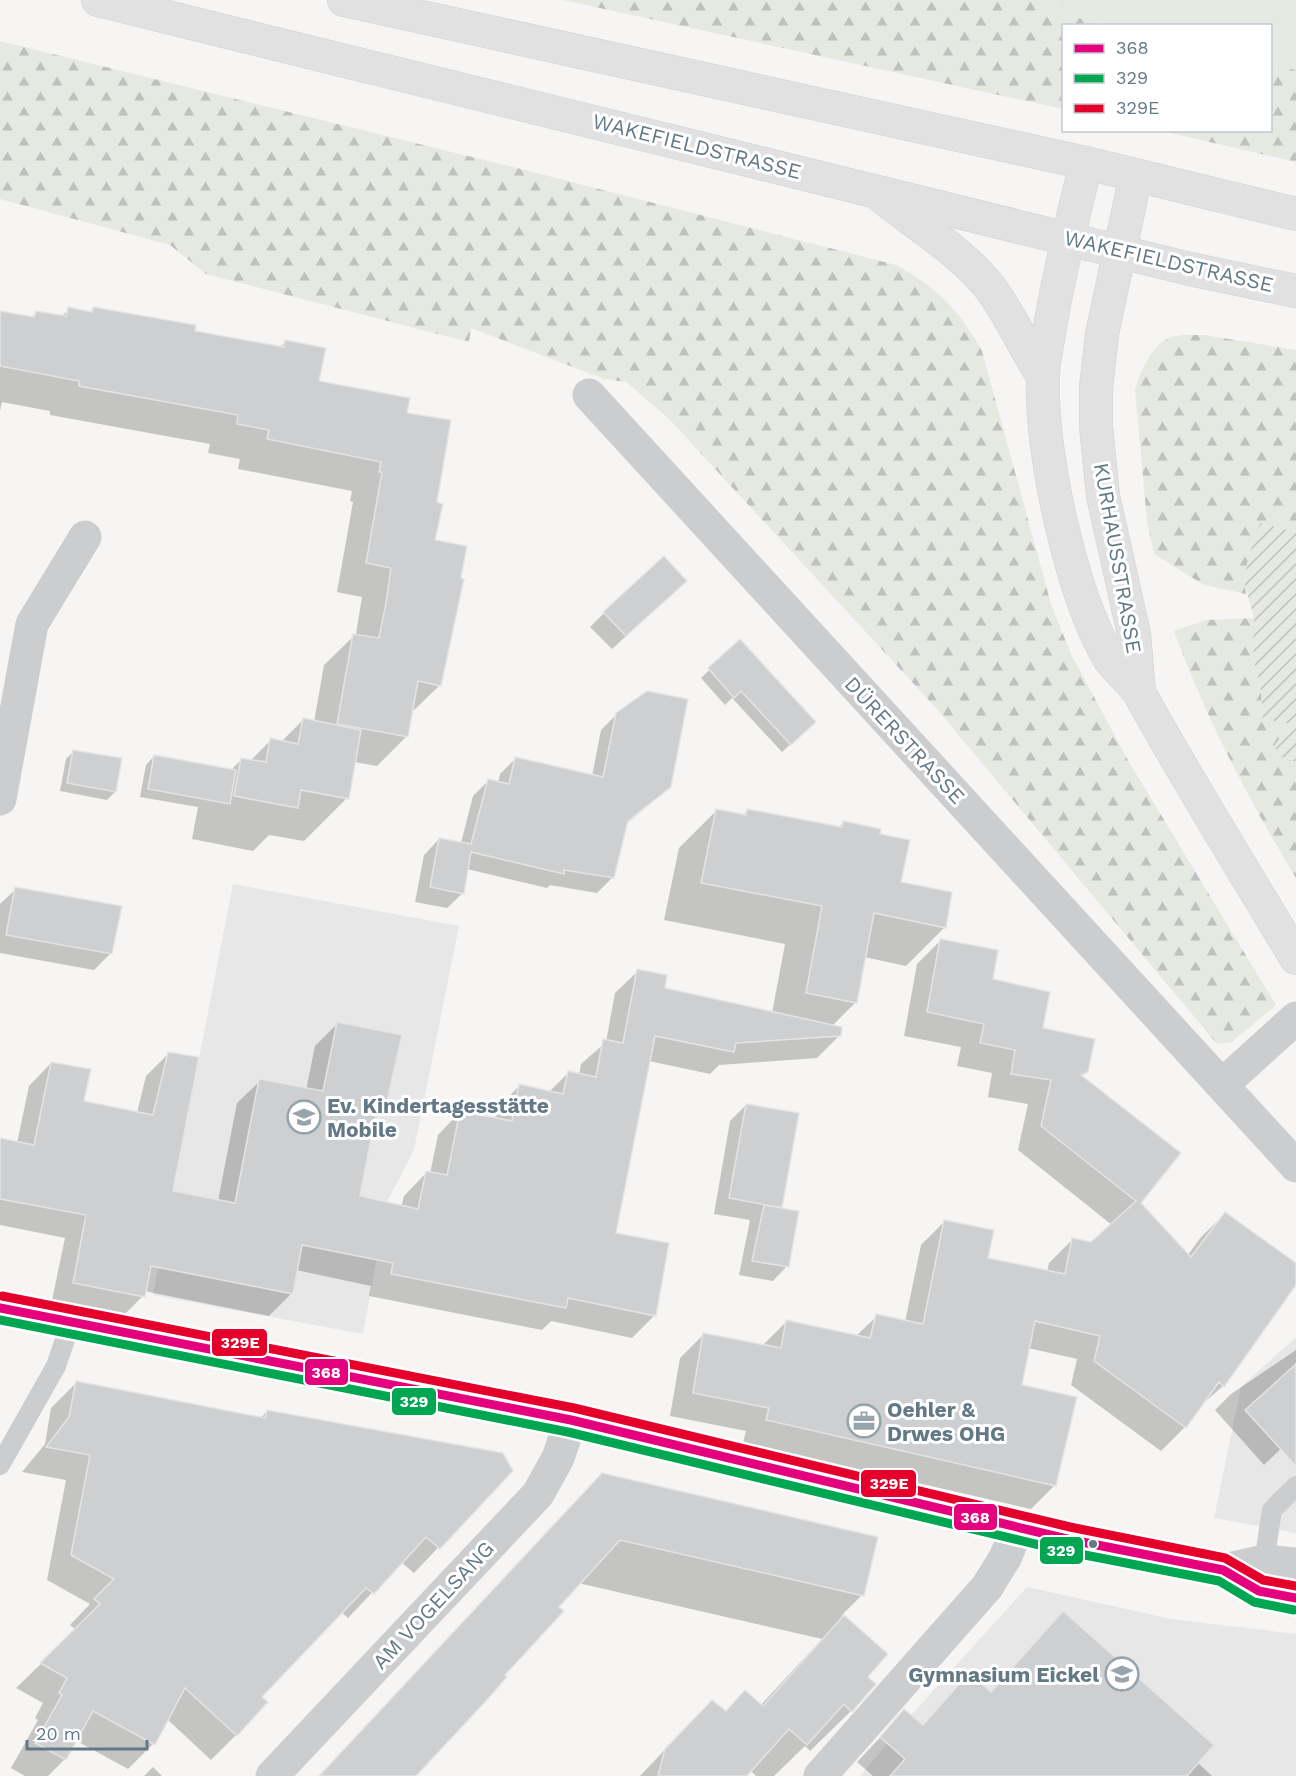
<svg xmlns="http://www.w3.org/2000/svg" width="1296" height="1776" font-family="'Work Sans',sans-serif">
<defs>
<pattern id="forest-firs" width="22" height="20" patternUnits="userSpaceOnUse" patternTransform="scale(1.5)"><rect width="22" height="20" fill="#e6e8e2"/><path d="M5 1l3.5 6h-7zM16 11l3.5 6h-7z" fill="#bec1bd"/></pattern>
<pattern id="garden-furrows" width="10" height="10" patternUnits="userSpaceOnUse" patternTransform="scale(1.5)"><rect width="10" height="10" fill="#e6e8e2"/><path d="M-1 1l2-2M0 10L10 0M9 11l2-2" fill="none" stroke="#bec1bd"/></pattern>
</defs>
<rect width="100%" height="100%" fill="#f6f5f4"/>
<!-- built -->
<g fill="#e6e7e6">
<path d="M233,884L459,926L414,1150L387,1202L363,1334L153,1295Z"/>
<path d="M1296,1337V1533L1214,1518L1241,1387Z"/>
<path d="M1027,1587L1171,1619L1296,1634V1776H860L911,1715Z"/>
</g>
<!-- green -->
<path fill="#e6e8e2" d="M1065,0H1296V70L1271,64L1270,26L1109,25L1056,13Z"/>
<!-- forest -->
<g fill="url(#forest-firs)">
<path d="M563,0H1065L1056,13L1109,25L1064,26L1063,109Z"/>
<path d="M0,41L525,170L896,265C936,286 961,312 982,351L1051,604L1071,654L1129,762L1276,1005L1232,1042L1217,1044L936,708L670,420L626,382L604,379L471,328L469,342L206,274L170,245L0,199Z"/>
<path d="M1271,64L1296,70V162L1162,131L1270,130Z"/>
<path d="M1204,335L1296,350V532L1260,523L1244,582L1246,594L1204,585L1154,554L1147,521L1135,389C1140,371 1154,340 1175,336C1184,334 1195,335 1204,335Z"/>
<path d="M1255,618L1253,657L1261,691L1263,718L1290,724L1282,757L1296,762V878C1248,799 1206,718 1174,631L1206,620Z"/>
</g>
<!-- garden -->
<path fill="url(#garden-furrows)" d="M1260,523L1296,532V762L1282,757L1274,746L1290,724L1263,719L1261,691L1253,657L1254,618L1244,582L1248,558Z"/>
<!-- shadow -->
<g fill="#0003">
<path d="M94,308L193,332L279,348L286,342L318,382L406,414L435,504L434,541L440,685L410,714L406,737L377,766L354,762L347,798L304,841L269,835L253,851L192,839L198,807L140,797L146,765L154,756L231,770L242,759L250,761L271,740L281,742L303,720L314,722L324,665L356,634L362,597L337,592L353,502L350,501L352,491L238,469L240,459L208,453L210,444L50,415V411L2,402L0,411V313L31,318L36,312L61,317L69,309L89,313Z"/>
<path d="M672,594L612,649L590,627L604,613Z"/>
<path d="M740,641L806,730L782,752L732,698L725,705L701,678Z"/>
<path d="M617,714L670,787L625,825L612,878L597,893L550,885L547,888L467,869L463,893L447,908L415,902L424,855L439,839L461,843L473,796L488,781L498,783L500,774L516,758L592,776L601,730Z"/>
<path d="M74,751L115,792L107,800L60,791L66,759Z"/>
<path d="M717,810L742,816L748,810L838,828L843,823L879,836L900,883L944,928L906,966L864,957L856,1002L832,1026L840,1035L817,1058L719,1065L710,1074L649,1061L615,1234L655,1315L632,1338L551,1321L542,1330L369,1296L371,1286L296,1270L292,1293L269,1316L144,1291L143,1296L120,1319L51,1305L65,1238L0,1225V1140L17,1143L29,1086L51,1063L83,1102L137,1113L146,1076L169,1053L171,1192L218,1201L237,1103L260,1081L306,1090L315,1046L337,1024L384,1109L374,1119L358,1197L401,1207L404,1196L426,1173L430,1174L438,1135L460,1112L495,1119L497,1109L519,1086L548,1093L569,1072L579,1075L581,1064L606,1042L615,993L638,971L663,990L772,1013L785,944L664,920L679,848Z"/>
<path d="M16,889L111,953L94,970L0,953V904Z"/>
<path d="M941,940L991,980L1087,1072L1081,1077L1139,1203L1188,1255L1201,1237L1225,1214L1296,1265V1282L1223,1386L1198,1408L1185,1427L1161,1451L1071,1385L1077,1359L1028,1348L1020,1386L1054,1486L1031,1509L743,1443L746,1431L670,1416L680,1358L704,1334L762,1346L786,1322L856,1336L877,1316L905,1322L921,1245L945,1221L987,1259L1047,1272L1049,1263L1073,1239L1091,1244L1112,1225L1018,1150L1028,1104L988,1097L992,1073L957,1066L961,1047L904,1036L917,964Z"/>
<path d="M746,1105L780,1207L787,1266L773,1281L739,1275L750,1220L714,1214L730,1121Z"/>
<path d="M1296,1350V1453L1287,1443L1264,1465L1215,1410L1231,1394Z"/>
<path d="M76,1383L260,1419L267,1411L511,1471L414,1573L401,1562L348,1618L341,1612L260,1697L236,1735L211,1760L167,1719L153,1744L128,1769L75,1740L65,1759L48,1776H25L11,1768L38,1720L35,1718L43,1703L16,1688L76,1630L70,1625L90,1604L47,1580L66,1480L22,1472L45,1444L51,1408Z"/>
<path d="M603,1475L862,1595L842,1615L886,1654L866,1677L851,1711L810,1751L805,1746L774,1776H756L750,1770L745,1776H640L672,1742L725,1712L745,1692L760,1706L822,1639L578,1583L414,1776H320Z"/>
<path d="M1063,1613L1197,1762L1212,1776H873L857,1762L905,1711L922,1726L969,1675L990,1693Z"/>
<path d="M153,1767L162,1776H144Z"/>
</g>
<!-- building -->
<g fill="#cecfd0" stroke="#e5e4e4" stroke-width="1.5">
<path d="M68,307L92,312L93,307L196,325L195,331L284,347L285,340L326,348L319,381L410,398L407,413L451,420L437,502L443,504L435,540L467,546L461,578L464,579L441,686L418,681L408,737L337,724L353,634L379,638L386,603L391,568L366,563L382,472H379L381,462L267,439L269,430L237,424L238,415L79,386V381L0,366V311L34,317L36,311L66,316Z"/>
<path d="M664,556L687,581L626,636L603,612Z"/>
<path d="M740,639L816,722L791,745L741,691L734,698L708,668Z"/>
<path d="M647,691L688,699L671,787L628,821L614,878L564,870V874L471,852L464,894L430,887L439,838L471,844L488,779L509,784L515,757L603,777L616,713Z"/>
<path d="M303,718L361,730L349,799L301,790L298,808L234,796L241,758L266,762L270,738L298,744Z"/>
<path d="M73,750L122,758L116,792L67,783Z"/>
<path d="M154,755L236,770L230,804L148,789Z"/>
<path d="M716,809L746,815L747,809L842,827L843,821L881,829L880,834L910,840L901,882L952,892L946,928L874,913L857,1003L806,993L822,906L701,883Z"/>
<path d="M15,887L122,906L112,954L6,935Z"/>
<path d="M940,939L998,950L993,979L1050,992L1043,1028L1095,1039L1088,1072L1081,1075L1181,1153L1141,1203L1191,1257L1225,1212L1296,1263V1285L1224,1387L1219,1382L1186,1428L1094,1361L1100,1336L1035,1321L1022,1385L1077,1397L1056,1486L766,1420L769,1408L693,1393L703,1333L781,1348L786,1320L870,1338L876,1314L923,1324L944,1220L994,1230L988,1258L1065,1274L1072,1238L1091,1242L1136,1201L1041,1126L1051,1080L1011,1074L1015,1050L980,1043L984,1024L927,1012Z"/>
<path d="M637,969L667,975L665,988L842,1027L841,1036L736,1043L734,1052L655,1036L616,1233L669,1243L656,1316L568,1298L566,1308L391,1274L393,1263L302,1245L293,1294L151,1266L145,1297L73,1283L86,1215L0,1199V1138L34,1145L51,1062L91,1069L84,1101L153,1115L168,1052L199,1057L173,1191L235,1203L259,1079L323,1091L337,1022L402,1035L385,1110L377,1108L360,1196L418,1209L426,1171L447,1175L460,1111L512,1121L519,1084L563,1094L568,1071L596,1077L603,1039L623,1043Z"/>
<path d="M746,1104L799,1113L782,1208L729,1198Z"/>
<path d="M764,1205L799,1211L789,1267L752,1261Z"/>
<path d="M1296,1364V1466L1245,1410Z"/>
<path d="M76,1381L265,1418L267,1410L503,1453L513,1471L440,1549L426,1537L374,1594L366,1588L262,1697L268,1702L237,1736L185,1688L155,1745L93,1711L66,1760L35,1743L62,1695L59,1693L67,1678L40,1663L100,1604L94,1599L114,1579L71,1555L90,1455L46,1447L69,1417Z"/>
<path d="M602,1473L878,1537L864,1596L620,1540L559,1607L564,1611L505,1675L507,1677L486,1701L416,1776H319Z"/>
<path d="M1063,1611L1214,1745L1187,1776H890L905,1759L880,1737L904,1709L923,1725L969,1673L991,1692Z"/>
<path d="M844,1615L888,1654L868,1677L876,1684L852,1712L844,1704L807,1745L789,1729L747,1776H658L665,1749L712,1700L726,1711L745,1690L763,1706Z"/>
</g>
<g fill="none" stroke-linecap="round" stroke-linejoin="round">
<!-- secondary casing -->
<g stroke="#d1d2d3" stroke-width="34">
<g id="secondary">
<path d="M98,0L1190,269L1296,291"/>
<path d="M344,0L1086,163L1296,214"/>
<path d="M1086,163C1073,218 1059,272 1050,327C1048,343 1043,360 1043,377C1040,451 1071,593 1109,658C1118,672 1133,681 1141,696C1190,785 1244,871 1296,958"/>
<path d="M1136,175L1102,334L1096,388V426L1103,496L1134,634L1139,692"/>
<path d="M882,197C916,224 961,252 988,285C1010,313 1023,346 1043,376"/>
</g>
</g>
<!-- lane -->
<g stroke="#cccdce" stroke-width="20">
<path d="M0,1465L56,1366L71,1322"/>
<path d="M1263,1569L1272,1510L1296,1486"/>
</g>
<!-- street -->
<g stroke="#cccdce" stroke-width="33">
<path d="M589,395L1296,1166"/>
<path d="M0,799L32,624L85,537"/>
<path d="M1222,1085L1296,1018"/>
<path d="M0,1308L571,1420L1067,1539L1223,1570L1259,1591L1296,1598"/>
<path d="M1223,1570L1264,1561L1296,1564"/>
<path d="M272,1776L538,1494L558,1458L571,1420"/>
<path d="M820,1776L987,1587L1005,1558L1018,1527"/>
</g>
<!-- secondary -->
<use href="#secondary" stroke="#e0e1e0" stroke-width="33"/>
<!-- bus-1 casing -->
<g stroke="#fff" stroke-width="14">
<path id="bus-1" d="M0,1308L571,1420L1067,1539L1223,1570L1259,1591L1296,1598"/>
</g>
<!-- bus-2 casing -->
<g stroke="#fff" stroke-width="14">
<path id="bus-2" d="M0,1320L568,1432L1064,1551L1219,1581L1254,1602L1294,1610"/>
</g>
<!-- bus-3 casing -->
<g stroke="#fff" stroke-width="14">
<path id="bus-3" d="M2,1296L574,1408L1070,1527L1225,1558L1263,1580L1296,1586"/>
</g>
<!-- bus-1 -->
<use href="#bus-1" stroke="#e5007d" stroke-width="9"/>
<!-- bus-2 -->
<use href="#bus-2" stroke="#00a651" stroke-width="9"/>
<!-- bus-3 -->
<use href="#bus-3" stroke="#e4002b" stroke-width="9"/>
</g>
<!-- icons -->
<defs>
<g id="school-ring" transform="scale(1.725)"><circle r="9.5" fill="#fff" stroke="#97a4ac" stroke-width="1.5"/><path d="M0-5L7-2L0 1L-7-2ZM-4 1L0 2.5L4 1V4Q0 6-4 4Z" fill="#97a4ac"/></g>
<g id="office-ring" transform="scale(1.725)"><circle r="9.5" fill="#fff" stroke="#97a4ac" stroke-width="1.5"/><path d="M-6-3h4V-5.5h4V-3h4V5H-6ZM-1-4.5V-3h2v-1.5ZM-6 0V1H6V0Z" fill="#97a4ac"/></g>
</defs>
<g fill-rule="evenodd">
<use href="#school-ring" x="304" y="1117"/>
<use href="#office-ring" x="864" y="1421"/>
<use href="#school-ring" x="1122" y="1674"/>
</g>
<!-- markers -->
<circle fill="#647986" stroke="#fff" stroke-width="2" cx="1093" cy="1544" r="5"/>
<g text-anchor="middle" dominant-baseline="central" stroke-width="6" stroke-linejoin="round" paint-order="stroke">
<!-- street labels -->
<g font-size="21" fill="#647986" stroke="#fff">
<text transform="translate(697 146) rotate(14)">WAKEFIELDSTRASSE</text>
<text transform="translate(1169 261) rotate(13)">WAKEFIELDSTRASSE</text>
<text transform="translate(1118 558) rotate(80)">KURHAUSSTRASSE</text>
<text transform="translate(905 740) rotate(47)">DÜRERSTRASSE</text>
<text transform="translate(433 1605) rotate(-47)">AM VOGELSANG</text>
</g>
<!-- poi labels -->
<g font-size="21" font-weight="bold" fill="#647986" stroke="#fff" text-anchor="start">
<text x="327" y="1105">Ev. Kindertagesstätte<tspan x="327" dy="24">Mobile</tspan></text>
<text x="887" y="1409">Oehler &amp;<tspan x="887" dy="24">Drwes OHG</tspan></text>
<text x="1099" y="1674" text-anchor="end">Gymnasium Eickel</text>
</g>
</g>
<g stroke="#fff" stroke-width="2">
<rect x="211" y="1328" width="57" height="29" rx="6" fill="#e4002b"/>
<rect x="304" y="1358" width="45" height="28" rx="6" fill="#e5007d"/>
<rect x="391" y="1387" width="46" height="29" rx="6" fill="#00a651"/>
<rect x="860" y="1469" width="57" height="29" rx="6" fill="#e4002b"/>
<rect x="953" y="1503" width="45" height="28" rx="6" fill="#e5007d"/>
<rect x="1039" y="1536" width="45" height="29" rx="6" fill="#00a651"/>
</g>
<g font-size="16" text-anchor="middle" font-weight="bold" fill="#fff">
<text x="240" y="1348">329E</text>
<text x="326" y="1378">368</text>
<text x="414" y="1407">329</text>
<text x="889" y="1489">329E</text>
<text x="975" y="1523">368</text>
<text x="1061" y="1556">329</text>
</g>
<!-- legend -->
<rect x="1062" y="24" width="210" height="108" fill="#ffffff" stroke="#c1c9cf" stroke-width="1.5"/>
<rect x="1074" y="44" width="30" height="9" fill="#e5007d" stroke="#c1c9cf" stroke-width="1.5"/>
<text x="1116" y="54" font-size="18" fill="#647986">368</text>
<rect x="1074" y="74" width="30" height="9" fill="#00a651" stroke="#c1c9cf" stroke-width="1.5"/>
<text x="1116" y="84" font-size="18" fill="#647986">329</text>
<rect x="1074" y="104" width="30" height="9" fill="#e4002b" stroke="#c1c9cf" stroke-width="1.5"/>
<text x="1116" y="114" font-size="18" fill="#647986">329E</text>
<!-- scale -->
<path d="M27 1740v9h120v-9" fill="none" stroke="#647986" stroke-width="3"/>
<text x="36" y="1740" font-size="18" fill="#647986" stroke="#ffffff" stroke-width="4.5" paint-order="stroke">20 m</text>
</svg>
